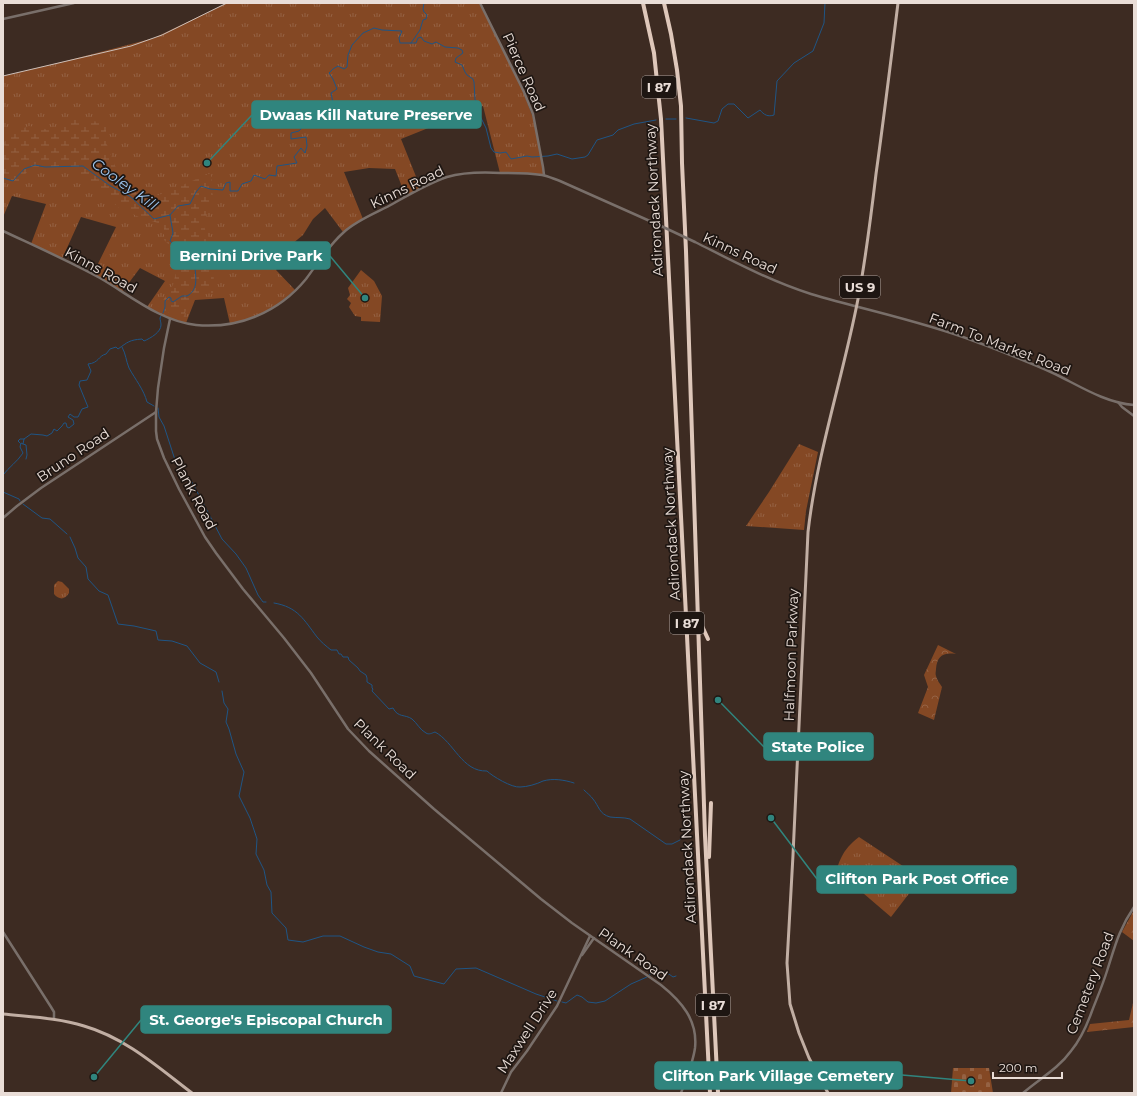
<svg xmlns="http://www.w3.org/2000/svg" width="1137" height="1096" font-family="Montserrat,sans-serif">
<defs>
<pattern id="grass-tufts" width="24" height="20" patternUnits="userSpaceOnUse"><rect width="24" height="20" fill="#844824"/><path d="M3 7l-1-3M5 7V3M7 7l1-3M15 17l-1-3M17 17v-4M19 17l1-3" fill="none" stroke="#956243"/></pattern>
<pattern id="forest-crowns" width="20" height="18" patternUnits="userSpaceOnUse"><rect width="20" height="18" fill="#844824"/><path d="M2 6a3 3 0 1 1 6 0M12 15a3 3 0 1 1 6 0" fill="none" stroke="#956243"/></pattern>
<pattern id="wetland-marsh" width="20" height="14" patternUnits="userSpaceOnUse"><rect width="20" height="14" fill="#844824"/><path d="M1 5h8M5 5V1M11 12h8M15 12V8" fill="none" stroke="#956243"/></pattern>
<pattern id="cemetery-stones" width="16" height="16" patternUnits="userSpaceOnUse"><rect width="16" height="16" fill="#844824"/><path d="M2 7V4a2 2 0 0 1 4 0v3zM10 15v-3a2 2 0 0 1 4 0v3z" fill="#956243"/></pattern>
</defs>
<rect width="100%" height="100%" fill="#3d2b22"/>
<!-- grass -->
<g fill="url(#grass-tufts)">
<path d="M227,3H481L521,86L535,123L544,175L500,173L483,106L401,139L421,189L406,197L395,169L369,168L344,172L363,219L343,232L325,208L313,219L303,235L292,244L276,270L295,290L273,308L247,320L230,324L224,298L195,300L186,323L166,317L147,307L165,281L140,268L122,292L93,274L116,227L81,217L62,259L31,244L46,204L12,196L3,217V76L66,61L154,38Z"/>
<path d="M361,270L374,281L382,296L380,322L361,321V317L355,316L349,307L351,303L347,299L350,295L348,288Z"/>
<path d="M799,444L818,452L806,511L804,530L746,526L769,492Z"/>
<path d="M58,581L62,582L69,589V593C65,600 59,600 54,594V585Z"/>
<path d="M859,837L921,878L891,917L856,887L833,881C840,860 841,851 859,837Z"/>
</g>
<!-- forest -->
<g fill="url(#forest-crowns)">
<path d="M938,645L956,654C943,652 937,656 936,669C936,671 935,674 936,676C937,680 940,684 942,687L934,720L918,713L928,687L924,675Z"/>
<path d="M1134,910V941L1122,932Z"/>
<path d="M1133,1003H1134V1027L1087,1032L1090,1024L1129,1020Z"/>
</g>
<!-- wetland -->
<path fill="url(#wetland-marsh)" d="M72,118L106,123V142L115,166L121,174L154,197L211,173L213,200L203,225L215,251L213,293L192,296L183,318L158,308L173,285L178,264V253L164,240V225L139,217L118,207L99,190L67,169H30L17,183L3,182V145L8,134L29,126L50,130Z"/>
<!-- cemetery -->
<path fill="url(#cemetery-stones)" d="M953,1068H989L993,1093H951Z"/>
<g fill="none" stroke-linecap="round" stroke-linejoin="round">
<!-- stream -->
<g stroke="#1f5585" stroke-width="1">
<path d="M411,43L420,30L423,20L426,19L427,15L424,12L423,9L424,3"/>
<path d="M686,118L714,123L718,121L722,109L728,104H734L748,118L760,110C764,115 768,117 774,115L777,81L794,63L813,51L824,23L825,3"/>
<path d="M666,119H676"/>
<path d="M3,178L13,181L24,169L35,165L45,167L83,166L109,185L131,197L154,219L170,215L178,206L190,204L196,192L201,186L210,189L223,190L226,183L230,182V191H238L242,184L251,181L254,175L265,179L269,175L276,176L277,166L297,163L294,157L301,148L305,153L307,146L306,137L291,139V133L299,131L307,122L319,123L330,111L328,106L333,103L331,93L337,89L333,79L329,73L333,69L338,66L344,69L347,67L348,55L352,45L363,33L374,28L382,30L402,31L399,38L400,43H416L418,38L421,37L424,41L432,44L436,42L445,47L458,48L462,50L463,53L456,58L455,62L462,65L465,72L467,75L473,79L474,82L475,100L481,105L479,114L486,128L491,148L494,152L500,153L506,152L511,159L527,156L532,157L548,156L557,154L572,159L585,157L588,155L597,140L613,135L618,130L634,124L656,120"/>
<path d="M163,313L165,307V301L169,297L171,298V301L173,302L182,296H187C198,290 196,279 195,268L185,262L186,255L170,241L173,233L170,215"/>
<path d="M122,347C126,354 126,361 129,368C135,379 144,390 147,402L154,406"/>
<path d="M158,408L159,417L164,426L177,466L192,482L222,539L236,554L246,568L258,595L263,602H266"/>
<path d="M20,443L18,441L20,439H24"/>
<path d="M23,444L26,445L27,455L26,459"/>
<path d="M3,475C9,467 17,462 23,453L20,447L21,443L23,444L24,439L31,434L43,435L47,436L52,433L54,429L57,431L62,426L64,423H66L67,427L69,428L74,424L73,420L68,417L70,414L74,417H78L82,409L88,407L79,385L80,381L87,380L91,371L88,364C99,363 98,356 106,354L110,349L116,347L118,349C128,342 129,340 142,339L144,341C151,338 161,332 161,325C161,322 160,320 160,318L161,316"/>
<path d="M3,492L19,499L20,501"/>
<path d="M23,504L42,518L50,519L67,534"/>
<path d="M70,537L75,548L78,558L86,567L88,579L99,591L108,595L118,624L134,626L156,631L158,640L172,641L187,646L200,663L216,672L219,682"/>
<path d="M274,603C298,607 304,620 317,637C321,642 326,646 331,650H337L339,654H341L343,657H348L349,660L358,668L360,671L366,675L367,678V682L372,685V688L373,689L372,691L389,709L393,708C398,718 405,714 412,719C417,723 420,730 426,733C429,735 432,733 435,732C454,742 462,772 487,771C492,776 512,788 520,787C527,787 537,784 543,781C553,778 565,780 574,783"/>
<path d="M222,691L224,703L228,709L226,722L229,729L236,754L244,772L239,796L250,818L257,839L256,854L264,870L267,885L271,892L272,913L286,928L288,940L303,942L323,936H340L364,947L378,952L391,954L410,966L414,976L444,984L456,969L476,968L536,994L557,1001"/>
<path d="M584,790C587,793 591,796 593,799C599,806 599,814 610,817C617,818 623,817 630,819L666,844H672L680,840"/>
<path d="M649,975C659,969 664,970 673,977L676,976"/>
<path d="M562,1002L566,1003L577,995L582,997L588,1002L596,1003L605,1001L631,984L647,977"/>
</g>
<!-- minor -->
<g stroke="#796f6a" stroke-width="2.5">
<path d="M480,3L524,92L533,114L543,167L544,175"/>
<path d="M3,19L74,3"/>
<path d="M3,231C35,246 69,261 100,278C131,296 160,321 196,325C239,329 279,312 306,279C318,263 328,246 344,232C356,221 373,214 387,207C407,196 426,184 447,177C464,172 483,172 501,173C515,173 528,173 542,175C548,176 554,179 560,181L661,226"/>
<path d="M695,242C733,261 770,281 811,294C865,310 921,321 974,341C1000,351 1027,361 1053,373C1078,385 1105,403 1134,405"/>
<path d="M170,319L164,348L158,388L156,412V431L157,439L164,458L179,489L205,537L216,553L243,589L284,638L311,673L348,729L369,751L434,809L541,899L572,923L661,985C681,1001 698,1020 695,1048C693,1063 686,1079 681,1093"/>
<path d="M1118,402L1122,407L1134,416"/>
<path d="M3,518L17,506L41,488L156,412"/>
<path d="M3,932L51,1007L54,1012V1019"/>
<path d="M582,955L594,938"/>
<path d="M501,1093L511,1072L527,1051L557,1006L590,936"/>
<path d="M1023,1093C1039,1079 1058,1069 1071,1051C1081,1039 1087,1025 1092,1011C1097,998 1103,984 1107,971C1115,946 1119,929 1134,907"/>
</g>
<!-- major -->
<g stroke="#c1aea3" stroke-width="3">
<path d="M3,1014C30,1017 58,1018 84,1026C126,1038 159,1068 192,1093"/>
<path d="M828,1093L809,1058L799,1033L790,1004L787,963L793,855L808,532C817,453 843,377 858,299C866,258 871,216 876,174C884,117 891,60 898,3"/>
</g>
<!-- highway -->
<g stroke="#dec7ba" stroke-width="4">
<path d="M643,3L654,53L661,119L710,1093"/>
<path d="M664,3L671,34L677,70L681,106L682,163L686,251L705,836L718,1093"/>
<path d="M701,617L702,626L708,639"/>
<path d="M709,857L711,803"/>
</g>
<!-- rail -->
<path stroke="#ccbfb8" stroke-width="1" d="M3,76L131,46L162,35L227,3"/>
<!-- minor-bridge -->
<path stroke="#796f6a" stroke-width="2.5" d="M661,226L695,242"/>
</g>
<g text-anchor="middle" dominant-baseline="central" stroke-width="3.5" stroke-linejoin="round" paint-order="stroke">
<!-- shield labels -->
<g fill="#1e1612" stroke="#aca19c" stroke-width="1">
<rect x="642" y="76" width="34" height="22" rx="3"/>
<rect x="840" y="276" width="40" height="22" rx="3"/>
<rect x="670" y="612" width="34" height="22" rx="3"/>
<rect x="696" y="994" width="34" height="22" rx="3"/>
</g>
<g font-size="13" font-weight="bold" fill="#e9ddd7">
<text x="659" y="87">I 87</text>
<text x="860" y="287">US 9</text>
<text x="687" y="623">I 87</text>
<text x="713" y="1005">I 87</text>
</g>
<!-- street labels -->
<g font-size="14" fill="#e9ddd7" stroke="#1e1612">
<text transform="translate(524 72) rotate(66)">Pierce Road</text>
<text transform="translate(407 187) rotate(-26)">Kinns Road</text>
<text transform="translate(654 200) rotate(-93)">Adirondack Northway</text>
<text transform="translate(740 253) rotate(25)">Kinns Road</text>
<text transform="translate(101 270) rotate(29)">Kinns Road</text>
<text transform="translate(1000 344) rotate(21)">Farm To Market Road</text>
<text transform="translate(73 455) rotate(-34)">Bruno Road</text>
<text transform="translate(194 493) rotate(62)">Plank Road</text>
<text transform="translate(671 524) rotate(-93)">Adirondack Northway</text>
<text transform="translate(791 655) rotate(-88)">Halfmoon Parkway</text>
<text transform="translate(385 749) rotate(44)">Plank Road</text>
<text transform="translate(687 847) rotate(-93)">Adirondack Northway</text>
<text transform="translate(633 954) rotate(35)">Plank Road</text>
<text transform="translate(1090 983) rotate(-69)">Cemetery Road</text>
<text transform="translate(527 1031) rotate(-57)">Maxwell Drive</text>
</g>
<!-- water labels -->
<g font-size="15" font-style="italic" fill="#9ec8f3" stroke="#1e1612">
<text transform="translate(125 184) rotate(36)">Cooley Kill</text>
</g>
</g>
<!-- callouts -->
<path fill="none" stroke="#30857e" stroke-width="1.5" d="M207 163L252 115M365 298L330 256M718 700L764 747M771 818L817 879M94 1077L141 1020M971 1081L902 1075"/>
<g fill="#30857e" stroke="#1e1612" stroke-width="1.5">
<circle cx="207" cy="163" r="4"/>
<circle cx="365" cy="298" r="4"/>
<circle cx="718" cy="700" r="4"/>
<circle cx="771" cy="818" r="4"/>
<circle cx="94" cy="1077" r="4"/>
<circle cx="971" cy="1081" r="4"/>
</g>
<g fill="#30857e" stroke="#30857e" stroke-width="1.5">
<rect x="252" y="101" width="229" height="27" rx="4"/>
<rect x="171" y="242" width="159" height="27" rx="4"/>
<rect x="764" y="733" width="109" height="27" rx="4"/>
<rect x="817" y="866" width="199" height="27" rx="4"/>
<rect x="141" y="1006" width="250" height="27" rx="4"/>
<rect x="655" y="1062" width="247" height="27" rx="4"/>
</g>
<g font-size="15" text-anchor="middle" font-weight="bold" fill="#fff">
<text x="366" y="120">Dwaas Kill Nature Preserve</text>
<text x="251" y="261">Bernini Drive Park</text>
<text x="818" y="752">State Police</text>
<text x="917" y="884">Clifton Park Post Office</text>
<text x="266" y="1025">St. George's Episcopal Church</text>
<text x="778" y="1081">Clifton Park Village Cemetery</text>
</g>
<!-- border -->
<rect width="1137" height="1096" fill="none" stroke="#e9ddd7" stroke-width="8"/>
<!-- scale -->
<path d="M993 1072v6h69v-6" fill="none" stroke="#e9ddd7" stroke-width="2"/>
<text x="999" y="1072" font-size="12" fill="#e9ddd7" stroke="#1e1612" stroke-width="3" paint-order="stroke">200 m</text>
</svg>
